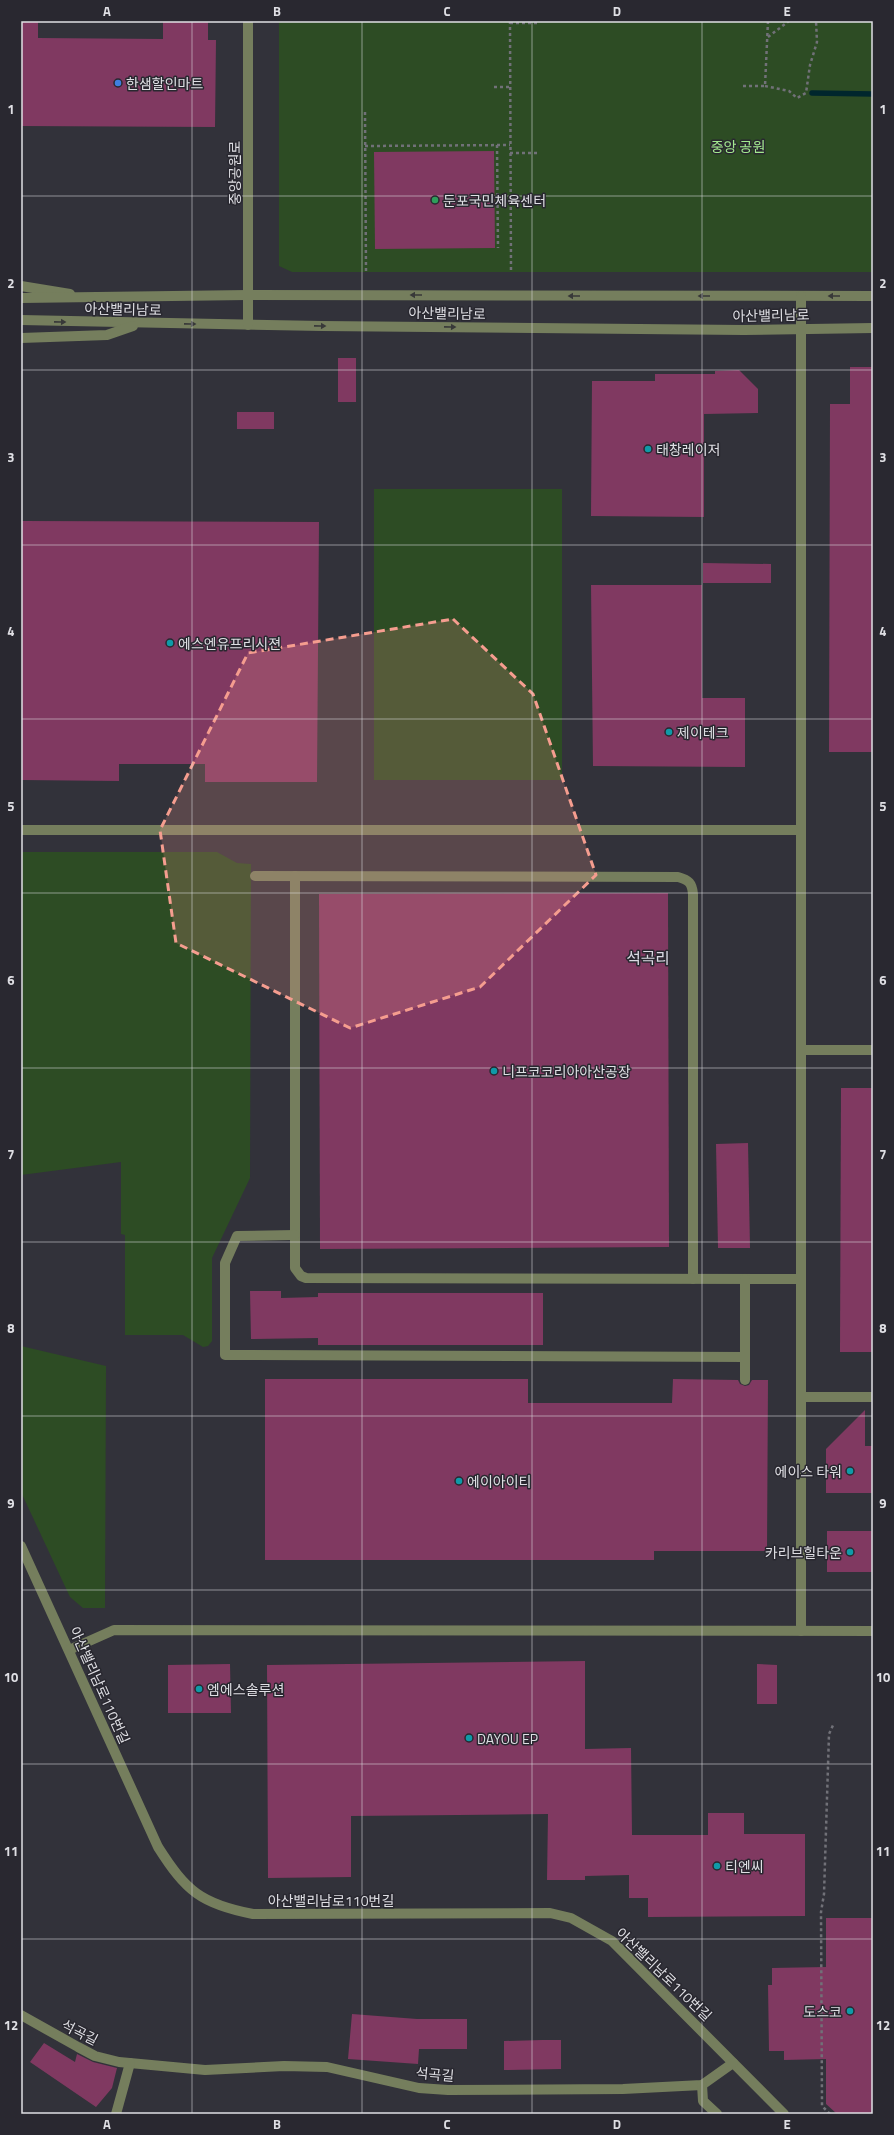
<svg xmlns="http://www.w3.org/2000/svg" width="894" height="2135" font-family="'Titillium Web','Noto Sans KR',sans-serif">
<rect width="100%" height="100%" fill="#32323a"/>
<!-- green -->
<g fill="#2d4c24">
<path d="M279,21H873V272H292L279,266Z"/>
<rect x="374" y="489" width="188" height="291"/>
<path d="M21,852H217L237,863L251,864L250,1178L212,1258V1341L208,1346L203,1347L183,1335H125V1235L121,1234V1162L21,1175Z"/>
<path d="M21,1346L106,1366L105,1608H83L70,1597L21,1492Z"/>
</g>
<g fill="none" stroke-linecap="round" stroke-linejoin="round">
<!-- stream -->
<path stroke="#00262d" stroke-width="5.5" d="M812,93L873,94"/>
</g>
<!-- building -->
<g fill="#803961">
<path d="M21,21H38V38L163,39V21H208V40H216L215,127L21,126Z"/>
<path d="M494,151L495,248L375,249L374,152Z"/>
<rect x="338" y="358" width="18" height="44"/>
<path d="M850,367H873V752H829L830,404H850Z"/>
<path d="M739,370L758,389V413L704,414V517L591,516L592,381H655V374H715V371Z"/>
<rect x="237" y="412" width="37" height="17"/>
<path d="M21,521L319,522L317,782H205V764H119V781L21,780Z"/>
<path d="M703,563L771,564V583H703Z"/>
<path d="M591,585H702V698H745V767L593,766Z"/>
<path d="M668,893L669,1247L320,1249L319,894Z"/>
<path d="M841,1088H873V1352H840Z"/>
<path d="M748,1143L750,1248H718L716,1144Z"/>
<path d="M250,1291H281V1298L318,1297V1293H543V1345H318V1338L251,1339Z"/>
<path d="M265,1379H528V1403H672L673,1379L738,1380L740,1384L745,1386L749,1385L752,1380H768L767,1551H654V1560H265Z"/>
<path d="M865,1410V1446H873V1493H826V1449Z"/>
<rect x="827" y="1531" width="46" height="41"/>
<path d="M585,1661V1749L631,1748L632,1835H708V1813H744V1834H805V1916L648,1917V1898H629V1875L585,1876V1880H547L548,1814L351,1816V1877L268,1878L267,1665Z"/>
<path d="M230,1664L231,1713H168V1665Z"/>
<path d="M757,1664L777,1665V1704H757Z"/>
<path d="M826,1918H873V2114L836,2113L826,2104V2059L784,2060V2051H769L768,1985H772V1968L826,1967Z"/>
<path d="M352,2014L417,2019H467V2049H419L418,2064L348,2059Z"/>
<path d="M542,2040H561V2069L504,2070V2041Z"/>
<path d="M44,2043L75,2062L77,2054L93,2062L117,2068L112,2088L96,2107L30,2062Z"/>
</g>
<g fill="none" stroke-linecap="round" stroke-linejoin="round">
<!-- path -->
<g stroke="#717178" stroke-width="2.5" stroke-dasharray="3 3" stroke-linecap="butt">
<path d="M510,21L511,272"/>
<path d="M510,23H540"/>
<path d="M768,37L789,21"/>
<path d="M743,86H765L768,21"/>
<path d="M765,86L789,91L797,98L806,93L810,65L817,42L816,21"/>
<path d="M494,87H510"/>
<path d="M365,112L366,272"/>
<path d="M497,145L498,248"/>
<path d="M365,146L510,145"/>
<path d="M510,153H540"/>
<path d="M830,2114L822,2106L821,1912L824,1894L829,1734L834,1723"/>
</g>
<!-- minor -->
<g stroke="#757e5d" stroke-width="10">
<path d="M21,286L70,294"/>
<path d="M21,298L248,295L873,296"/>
<path d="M21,320L322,326L744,330L873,328"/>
<path d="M248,325V21"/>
<path d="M21,338L107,335L133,326"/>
<path d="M21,830H801"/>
<path d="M255,876L678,877C689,880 692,883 693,894V1279"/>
<path d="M295,876V1268L301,1276L306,1278L801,1279"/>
<path d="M801,1050H873"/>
<path d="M295,1235L237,1236L225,1263V1355L745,1357"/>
<path d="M745,1380V1279"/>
<path d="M801,1397H873"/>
<path d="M21,1546L158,1847C186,1891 201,1904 253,1914L550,1913L571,1918L612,1941L784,2114"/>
<path d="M801,1631V296"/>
<path d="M69,1650L114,1630L873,1631"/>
<path d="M21,2015L78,2047L95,2056L119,2062L205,2070L284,2066L327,2067L419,2088L448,2090L623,2089L702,2085L733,2063"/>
<path d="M702,2085L703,2101L717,2114"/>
<path d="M116,2114L130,2063"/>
</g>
</g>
<!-- one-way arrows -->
<defs><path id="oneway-solid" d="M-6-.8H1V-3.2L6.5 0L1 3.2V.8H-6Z"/></defs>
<g fill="#383939">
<use href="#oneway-solid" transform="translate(416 295) rotate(-180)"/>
<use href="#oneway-solid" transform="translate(574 296) rotate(-180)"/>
<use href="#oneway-solid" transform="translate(704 296) rotate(-180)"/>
<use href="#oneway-solid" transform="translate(834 296) rotate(180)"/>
<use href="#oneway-solid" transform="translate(60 322) rotate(1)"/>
<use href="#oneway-solid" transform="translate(190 324) rotate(1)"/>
<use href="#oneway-solid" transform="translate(320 326) rotate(1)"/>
<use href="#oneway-solid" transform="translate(450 327) rotate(1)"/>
</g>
<!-- marked area -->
<path fill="#f59d8f" fill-opacity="0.2" stroke="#f59d8f" stroke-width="3" stroke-dasharray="8 5" stroke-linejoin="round" d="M453,619L533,694L596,875L480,987L350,1028L176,943L160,830L248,653Z"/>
<!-- grid -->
<path fill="none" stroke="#dfdfe4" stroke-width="1" stroke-opacity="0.55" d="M192,21V2114M362,21V2114M532,21V2114M702,21V2114M21,196H873M21,370H873M21,545H873M21,719H873M21,893H873M21,1068H873M21,1242H873M21,1416H873M21,1590H873M21,1764H873M21,1939H873"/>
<!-- markers -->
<circle fill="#3f7fe0" stroke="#292830" stroke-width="1.5" cx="118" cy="83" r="4"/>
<circle fill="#2e9e5b" stroke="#292830" stroke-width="1.5" cx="435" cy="200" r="4"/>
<g fill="#0f9aa8" stroke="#292830" stroke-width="1.5">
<circle cx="648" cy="449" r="4"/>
<circle cx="170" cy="643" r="4"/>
<circle cx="669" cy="732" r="4"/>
<circle cx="494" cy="1071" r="4"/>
<circle cx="850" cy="1471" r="4"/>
<circle cx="459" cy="1481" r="4"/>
<circle cx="850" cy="1552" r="4"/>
<circle cx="199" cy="1689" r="4"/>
<circle cx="469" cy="1738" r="4"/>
<circle cx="717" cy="1866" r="4"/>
<circle cx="850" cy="2011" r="4"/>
</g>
<g text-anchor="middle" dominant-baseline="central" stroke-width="3" stroke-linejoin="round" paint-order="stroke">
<!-- poi labels -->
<g font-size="14" fill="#dfdfe4" stroke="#292830" text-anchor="start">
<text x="126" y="83">한샘할인마트</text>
<text x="443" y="200">둔포국민체육센터</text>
<text x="656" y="449">태창레이저</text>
<text x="178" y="643">에스엔유프리시젼</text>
<text x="677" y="732">제이테크</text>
<text x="502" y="1071">니프코코리아아산공장</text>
<text x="842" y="1471" text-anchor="end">에이스 타워</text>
<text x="467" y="1481">에이아이티</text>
<text x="842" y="1552" text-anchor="end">카리브힐타운</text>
<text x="207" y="1689">엠에스솔루션</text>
<text x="477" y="1738">DAYOU EP</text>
<text x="725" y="1866">티엔씨</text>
<text x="842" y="2011" text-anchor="end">도스코</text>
</g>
<!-- park labels -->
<g font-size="14" fill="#a2e88e" stroke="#292830">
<text x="738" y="146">중앙 공원</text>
</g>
<!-- street labels -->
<g font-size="14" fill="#dfdfe4" stroke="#292830">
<text transform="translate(234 173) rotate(-90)">중앙공원로</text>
<text transform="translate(123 309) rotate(1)">아산밸리남로</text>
<text transform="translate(447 313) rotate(1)">아산밸리남로</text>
<text transform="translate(771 315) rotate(-1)">아산밸리남로</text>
<text transform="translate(100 1685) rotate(66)">아산밸리남로110번길</text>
<text x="331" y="1900">아산밸리남로110번길</text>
<text transform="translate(664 1974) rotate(44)">아산밸리남로110번길</text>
<text transform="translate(80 2032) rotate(27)">석곡길</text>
<text transform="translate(435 2074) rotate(5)">석곡길</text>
</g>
<!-- quarter labels -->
<g font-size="16" fill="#dad9e3" stroke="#292830">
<text x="648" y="958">석곡리</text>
</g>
</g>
<!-- border -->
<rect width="894" height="2135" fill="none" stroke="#292830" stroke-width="44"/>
<rect x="22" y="22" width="850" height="2091" fill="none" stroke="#dfdfe4" stroke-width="1.5"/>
<g font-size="13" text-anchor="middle" font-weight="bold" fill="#dfdfe4">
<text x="107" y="16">A</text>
<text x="277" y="16">B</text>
<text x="447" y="16">C</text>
<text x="617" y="16">D</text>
<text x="787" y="16">E</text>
<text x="11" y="114">1</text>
<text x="883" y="114">1</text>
<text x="11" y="288">2</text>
<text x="883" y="288">2</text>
<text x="11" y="462">3</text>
<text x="883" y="462">3</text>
<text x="11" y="636">4</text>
<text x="883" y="636">4</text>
<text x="11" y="811">5</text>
<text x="883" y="811">5</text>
<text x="11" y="985">6</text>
<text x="883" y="985">6</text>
<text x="11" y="1159">7</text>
<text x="883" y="1159">7</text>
<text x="11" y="1333">8</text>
<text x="883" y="1333">8</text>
<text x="11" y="1508">9</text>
<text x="883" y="1508">9</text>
<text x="11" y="1682">10</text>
<text x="883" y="1682">10</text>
<text x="11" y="1856">11</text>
<text x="883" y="1856">11</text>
<text x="11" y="2030">12</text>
<text x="883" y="2030">12</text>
<text x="107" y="2129">A</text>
<text x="277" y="2129">B</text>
<text x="447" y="2129">C</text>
<text x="617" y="2129">D</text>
<text x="787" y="2129">E</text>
</g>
</svg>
